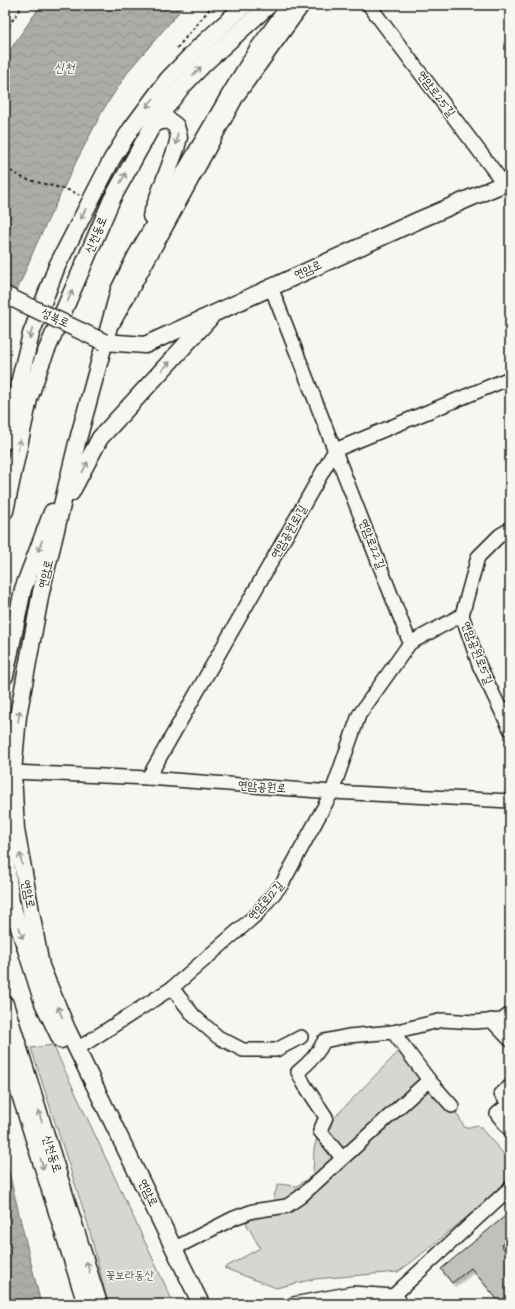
<svg xmlns="http://www.w3.org/2000/svg" width="515" height="1309" font-family="'Architects Daughter','Poor Story',sans-serif">
<defs>
<pattern id="water-waves" width="16" height="10" patternUnits="userSpaceOnUse"><rect width="16" height="10" fill="#acaca9"/><path d="M0 5q4-4 8 0t8 0" fill="none" stroke="#939391"/></pattern>
<filter id="shadow"><feDropShadow dx="3.5" dy="3.5" stdDeviation="1" flood-color="#0004"/></filter>
</defs>
<rect width="100%" height="100%" fill="#f6f6f2"/>
<filter id="ink" filterUnits="userSpaceOnUse"><feTurbulence type="fractalNoise" baseFrequency=".025" numOctaves="2"/><feDisplacementMap in="SourceGraphic" scale="8" xChannelSelector="R" yChannelSelector="G"/><feConvolveMatrix kernelMatrix="1 2 1 2 8 2 1 2 1" color-interpolation-filters="sRGB"/></filter>
<g filter="url(#ink)">
<!-- green -->
<g fill="#d6d6d2" stroke="#797977">
<path d="M53,1045L173,1302L174,1304H108L88,1224L31,1048Z"/>
<path d="M400,1050L455,1111L465,1128L478,1125L510,1161V1182L413,1261L398,1272L314,1279L276,1288L224,1268L260,1248L246,1223L273,1200L278,1184L297,1186L313,1175L314,1149L317,1137L330,1122Z"/>
</g>
<!-- water -->
<g fill="url(#water-waves)" stroke="#727271">
<path d="M41,5H185L130,69L103,110L77,160L36,245L5,320V59L16,41Z"/>
<path d="M5,1156L41,1304H5Z"/>
</g>
<!-- building -->
<path fill="#c0c0bd" stroke="#1c1c1c" filter="url(#shadow)" d="M510,1212V1238L501,1245L510,1257V1304H501L471,1268L452,1283L441,1269Z"/>
<g fill="none" stroke-linecap="round" stroke-linejoin="round">
<!-- minor casing -->
<g stroke="#1c1c1c" stroke-width="16">
<g id="minor">
<path d="M369,5L504,184"/>
<path d="M114,322L238,95L303,5"/>
<path d="M510,529L500,535L478,557L462,615L479,665L510,729"/>
<path d="M410,643L462,615"/>
<path d="M13,772L148,778L332,792L510,801"/>
<path d="M148,778L335,450L510,378"/>
<path d="M172,988L194,1016L218,1037L243,1050H276L301,1037"/>
<path d="M491,1020L510,1040"/>
<path d="M393,1032L443,1020L474,1022L502,1020L510,1014"/>
<path d="M77,1049L172,988L257,914L282,884L332,792L359,715L410,643L271,287"/>
<path d="M510,1086L501,1094L509,1104L497,1114L510,1130"/>
<path d="M342,1158L320,1131L326,1117L304,1084L298,1072C309,1063 318,1054 324,1041L348,1036L393,1032L429,1080"/>
<path d="M175,1248L234,1218L253,1211L287,1206L300,1197L429,1080L452,1106"/>
<path d="M293,1304L353,1293L393,1296L399,1300"/>
<path d="M398,1304L393,1296L510,1188"/>
</g>
</g>
<!-- major casing -->
<g stroke="#1c1c1c" stroke-width="19">
<g id="major">
<path d="M151,216L176,149L179,137L176,126L168,120L154,123"/>
<path d="M104,342L145,345L419,220L510,181"/>
<path d="M5,441L31,334L57,266L112,159L131,129L168,79L197,49L245,5"/>
<path d="M71,493L100,438L210,318"/>
<path d="M5,511L29,399L42,361L112,199L154,123L181,88L205,63L269,5"/>
<path d="M5,676L23,589L52,512"/>
<path d="M5,854L11,902L43,1003L61,1040"/>
<path d="M5,1004L99,1304"/>
<path d="M5,1047L86,1304"/>
<path d="M201,1304L67,1029L41,966L16,830L13,772L18,716L41,592L77,443L119,290L136,256L231,93L258,49L290,5"/>
</g>
</g>
<!-- path -->
<g stroke="#1c1c1c" stroke-width="2" stroke-dasharray="3 3" stroke-linecap="butt">
<path d="M5,31L23,5"/>
<path d="M177,48L213,5"/>
<path d="M5,168L25,179L72,191L79,195"/>
</g>
<!-- minor -->
<use href="#minor" stroke="#f6f6f2" stroke-width="13"/>
<!-- major -->
<use href="#major" stroke="#f6f6f2" stroke-width="16"/>
<!-- major-bridge casing -->
<g stroke="#1c1c1c" stroke-width="19" stroke-linecap="butt">
<path id="major-bridge" d="M5,295L104,342"/>
</g>
<!-- major-bridge -->
<use href="#major-bridge" stroke="#f6f6f2" stroke-width="16"/>
</g>
<!-- one-way arrows -->
<defs><path id="oneway-shaft" d="M-6 0H5M1.5-3L5.5 0L1.5 3" fill="none" stroke-width="1.6" stroke-linecap="round" stroke-linejoin="round"/></defs>
<g stroke="#949492">
<use href="#oneway-shaft" transform="translate(197 71) rotate(-46)"/>
<use href="#oneway-shaft" transform="translate(150 103) rotate(128)"/>
<use href="#oneway-shaft" transform="translate(177 139) rotate(96)"/>
<use href="#oneway-shaft" transform="translate(123 178) rotate(-62)"/>
<use href="#oneway-shaft" transform="translate(83 214) rotate(118)"/>
<use href="#oneway-shaft" transform="translate(70 296) rotate(-67)"/>
<use href="#oneway-shaft" transform="translate(31 333) rotate(108)"/>
<use href="#oneway-shaft" transform="translate(166 366) rotate(-48)"/>
<use href="#oneway-shaft" transform="translate(19 445) rotate(-78)"/>
<use href="#oneway-shaft" transform="translate(85 467) rotate(-62)"/>
<use href="#oneway-shaft" transform="translate(40 546) rotate(110)"/>
<use href="#oneway-shaft" transform="translate(19 716) rotate(-82)"/>
<use href="#oneway-shaft" transform="translate(21 859) rotate(-101)"/>
<use href="#oneway-shaft" transform="translate(21 933) rotate(73)"/>
<use href="#oneway-shaft" transform="translate(60 1012) rotate(-112)"/>
<use href="#oneway-shaft" transform="translate(40 1116) rotate(-107)"/>
<use href="#oneway-shaft" transform="translate(42 1164) rotate(73)"/>
<use href="#oneway-shaft" transform="translate(88 1267) rotate(-107)"/>
</g>
</g>
<g text-anchor="middle" dominant-baseline="central" stroke-width="3" stroke-linejoin="round" paint-order="stroke">
<!-- street labels -->
<g font-size="12" fill="#1c1c1c" stroke="#f6f6f2">
<text transform="translate(436 94) rotate(53)">연암로25길</text>
<text transform="translate(96 235) rotate(-67)">신천동로</text>
<text transform="translate(308 270) rotate(-24)">연암로</text>
<text transform="translate(55 318) rotate(25)">성북로</text>
<text transform="translate(289 532) rotate(-60)">연암공원로1길</text>
<text transform="translate(372 544) rotate(69)">연암로22길</text>
<text transform="translate(46 574) rotate(-76)">연암로</text>
<text transform="translate(477 653) rotate(69)">연암공원로5길</text>
<text transform="translate(262 787) rotate(4)">연암공원로</text>
<text transform="translate(28 894) rotate(79)">연암로</text>
<text transform="translate(266 901) rotate(-49)">연암로12길</text>
<text transform="translate(52 1154) rotate(73)">신천동로</text>
<text transform="translate(148 1193) rotate(64)">연암로</text>
</g>
<!-- park labels -->
<g font-size="12" fill="#545453" stroke="#f6f6f2">
<text x="130" y="1275">꽃보라동산</text>
</g>
<!-- water labels -->
<g font-size="13" font-style="italic" fill="#565654" stroke="#f6f6f2">
<text x="64" y="68">신천</text>
</g>
</g>
<!-- margin -->
<rect width="515" height="1309" fill="none" stroke="#f6f6f2" stroke-width="20"/>
<rect x="10" y="10" width="495" height="1289" fill="none" stroke="#1c1c1c" stroke-width="1.5" filter="url(#ink)"/>
</svg>
